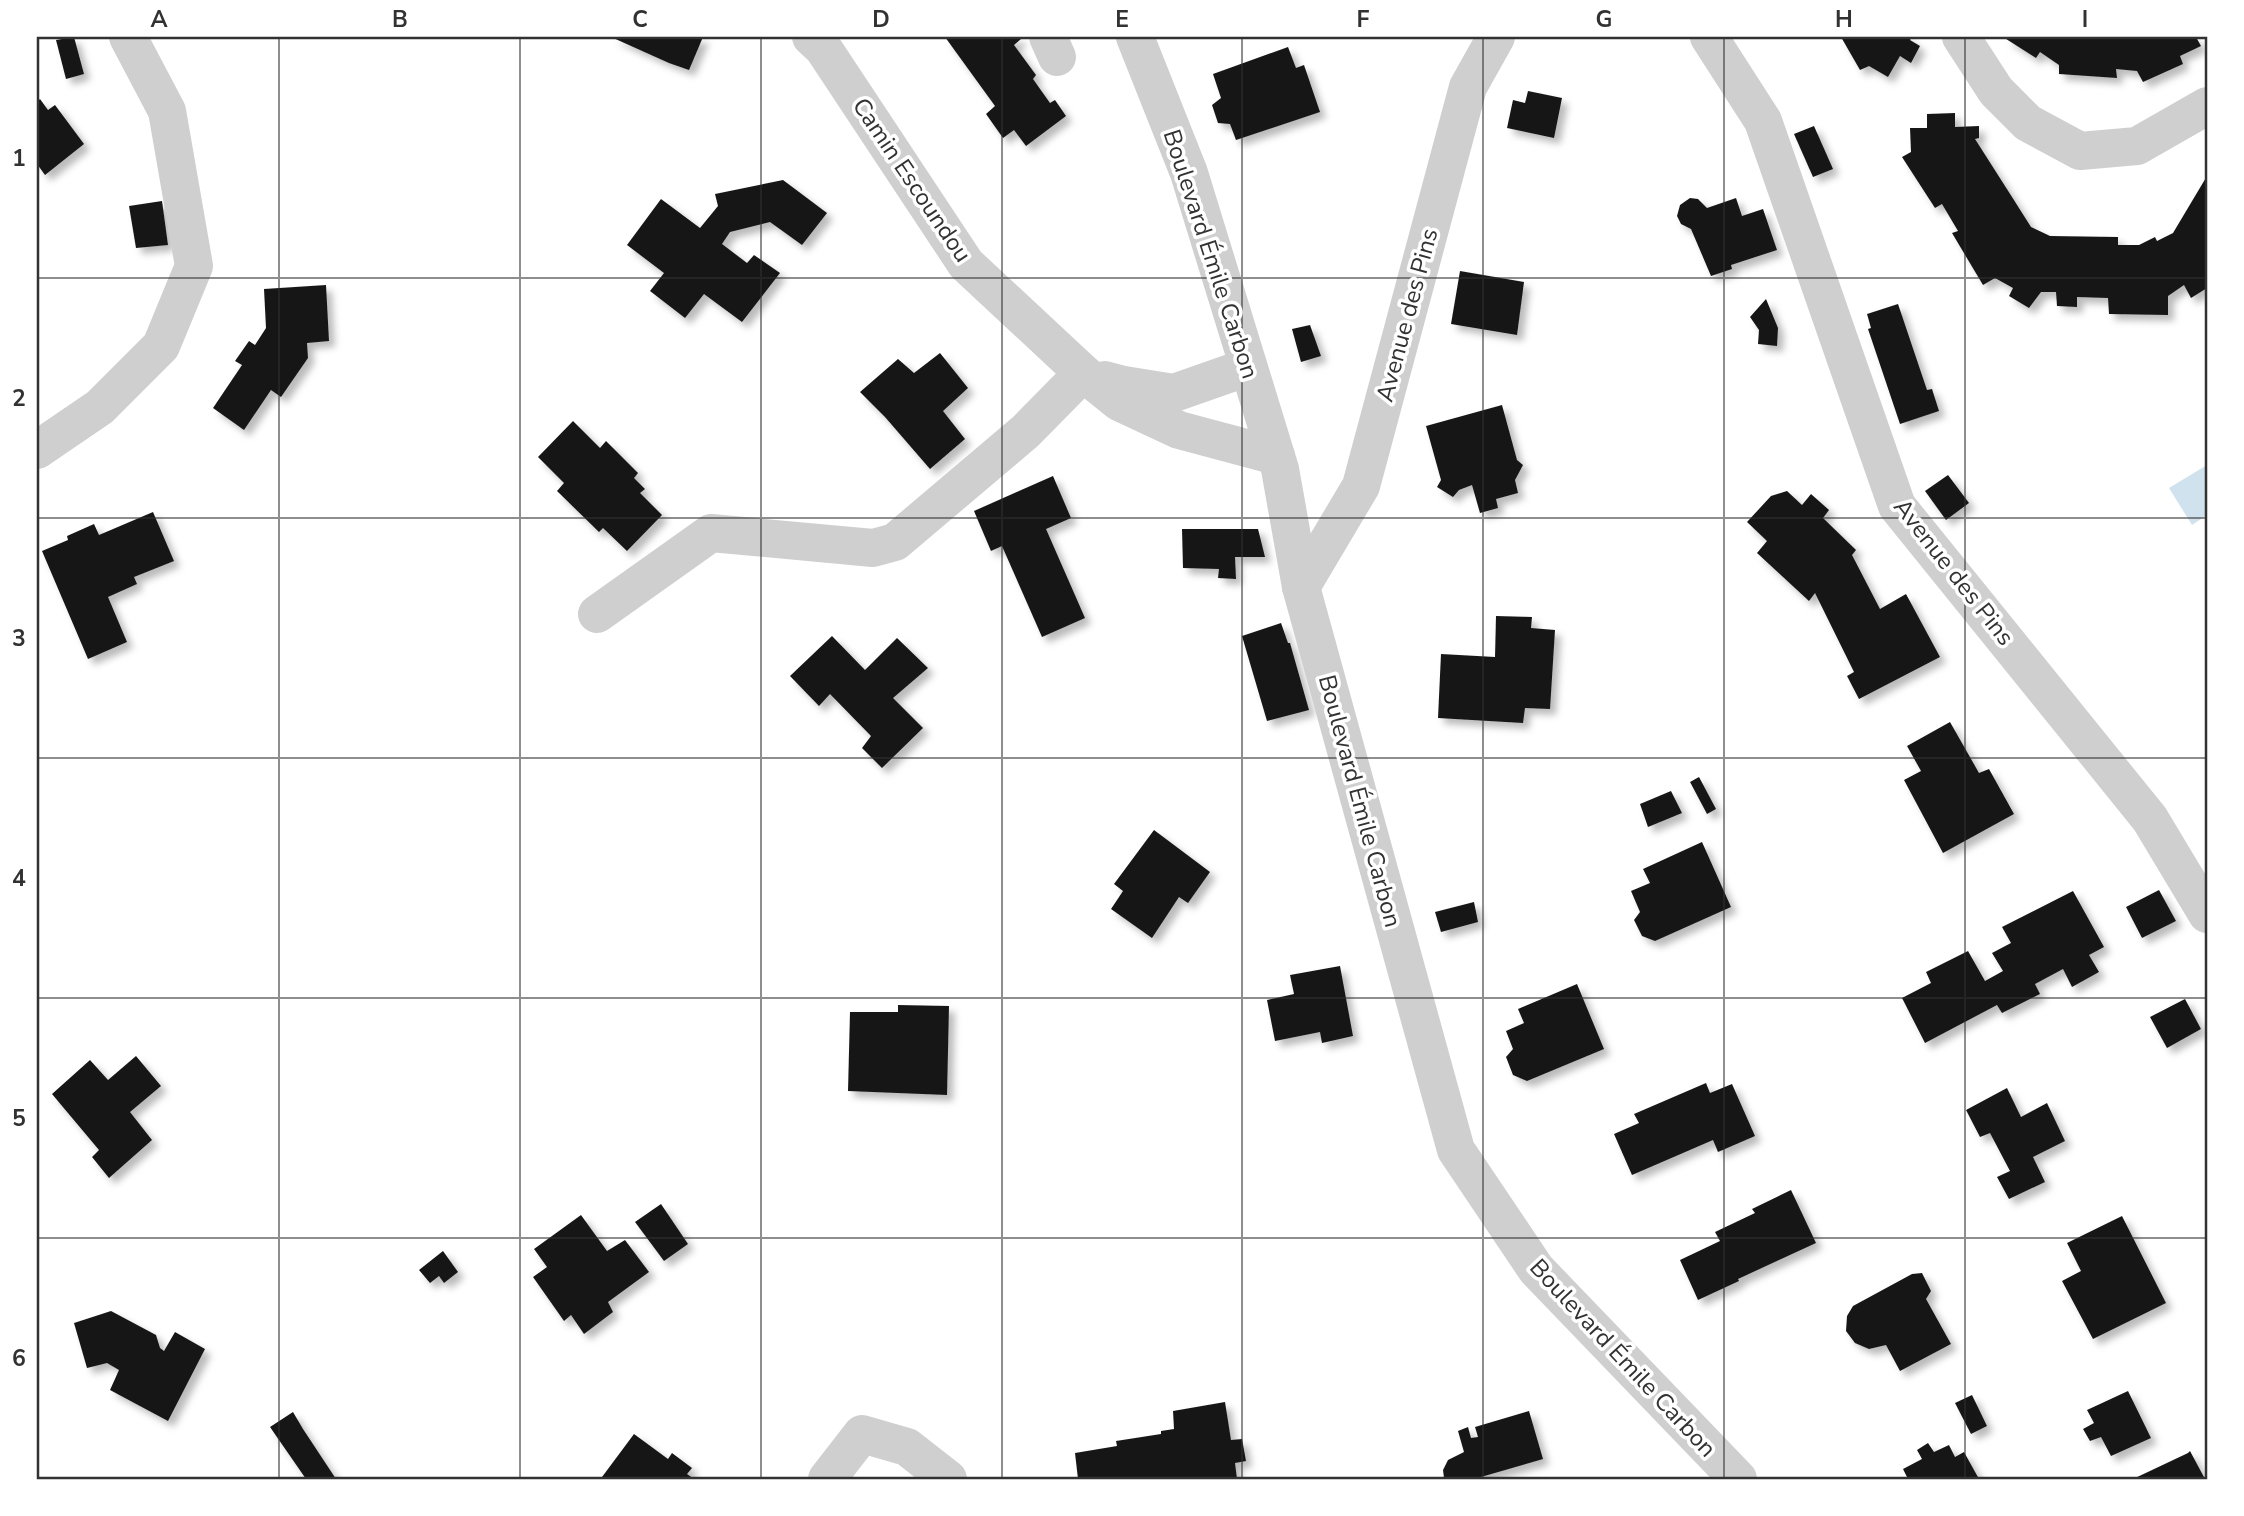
<svg xmlns="http://www.w3.org/2000/svg" width="2244" height="1516" font-family="'Nunito Sans',sans-serif">
<defs>
<filter id="shadow"><feDropShadow dx="6" dy="6" stdDeviation="3.5" flood-color="#0004"/></filter>
</defs>
<rect width="100%" height="100%" fill="#fff"/>
<!-- water -->
<path fill="#cfe2ed" d="M2207,465V515L2192,525L2169,488Z"/>
<!-- building -->
<g fill="#191919" filter="url(#shadow)">
<path d="M74,37L84,74L66,79L56,40Z"/>
<path d="M611,37H703L689,70L669,63Z"/>
<path d="M945,37H1019L1021,39L1014,45L1036,75L1033,79L1050,103L1055,100L1066,116L1026,146L1014,130L1003,138L986,114L995,106Z"/>
<path d="M1841,37H1912L1910,40L1920,46L1911,63L1900,56L1888,77L1869,66L1860,70Z"/>
<path d="M2003,37H2196L2201,46L2180,56L2183,64L2143,82L2137,71L2116,69L2117,78L2059,74V65L2040,52L2036,58Z"/>
<path d="M1288,47L1296,68L1304,65L1320,112L1236,140L1230,124L1218,123L1212,105L1221,98L1213,74Z"/>
<path d="M1528,91L1562,98L1554,138L1507,128L1513,100L1525,103Z"/>
<path d="M40,99L48,110L55,105L84,144L45,175L37,164V102Z"/>
<path d="M1955,113V127L1979,126V138L1975,139L2012,197L2031,227L2050,236L2118,237V245H2139L2155,237L2157,241L2173,233L2207,176V288L2191,298L2184,285L2168,296V315L2109,314L2108,298L2077,297V307L2057,306L2056,292H2041L2029,308L2009,296L2013,288L1995,278L1983,285L1952,233L1958,231L1942,204L1935,208L1902,157L1911,152L1910,128H1927V114Z"/>
<path d="M1814,126L1833,169L1813,177L1794,134Z"/>
<path d="M783,180L827,213L802,245L770,222L730,232L722,244L747,263L754,255L780,273L742,322L704,294L685,318L650,291L664,273L627,245L661,199L700,228L718,206L715,194Z"/>
<path d="M1690,198L1698,199L1707,208L1736,198L1742,216L1763,209L1777,250L1731,265L1732,269L1711,276L1691,229L1681,224L1677,216L1680,205Z"/>
<path d="M162,201L168,245L136,248L129,206Z"/>
<path d="M1460,271L1524,282L1517,335L1451,324Z"/>
<path d="M326,285L329,341L307,343L308,358L281,397L271,390L244,430L213,408L242,365L235,361L249,341L255,345L266,328L264,289Z"/>
<path d="M1766,299L1778,328L1777,346L1758,344L1759,330L1750,317Z"/>
<path d="M1898,304L1927,390L1932,389L1939,411L1900,424L1868,329L1871,328L1867,314Z"/>
<path d="M1310,325L1321,356L1301,362L1292,329Z"/>
<path d="M940,353L968,388L943,411L965,439L930,469L885,417L860,392L898,359L914,373Z"/>
<path d="M1502,405L1517,460L1523,465L1515,480L1518,493L1496,499L1498,508L1480,513L1472,485L1459,490L1453,497L1437,487L1441,480L1426,426Z"/>
<path d="M573,421L600,448L606,441L638,473L634,478L645,489L640,493L662,515L627,551L603,528L599,532L557,491L564,483L538,457Z"/>
<path d="M1948,475L1969,503L1946,520L1925,491Z"/>
<path d="M1053,476L1071,518L1046,529L1085,618L1042,637L1002,546L991,551L974,511Z"/>
<path d="M1787,491L1802,505L1811,494L1829,510L1823,518L1856,550L1852,555L1880,609L1906,594L1940,657L1859,699L1847,676L1854,672L1815,593L1809,601L1757,553L1767,541L1747,522L1771,496Z"/>
<path d="M153,512L174,561L134,577L137,584L108,597L127,642L88,659L42,551L68,540L67,536L94,524L99,535Z"/>
<path d="M1182,529H1258L1265,557H1235L1236,579L1218,578L1219,569L1183,568Z"/>
<path d="M1496,616L1532,617L1531,628L1555,630L1550,709L1525,708L1523,723L1438,718L1441,654L1495,657Z"/>
<path d="M1281,623L1288,643H1290L1309,710L1267,721L1242,636Z"/>
<path d="M832,636L865,670L897,638L928,668L893,698L923,728L882,768L862,748L871,736L830,694L819,706L790,676Z"/>
<path d="M1950,722L1979,773L1989,769L2014,814L1943,853L1904,780L1921,771L1907,746Z"/>
<path d="M1699,777L1716,809L1707,814L1690,782Z"/>
<path d="M1671,791L1682,813L1648,827L1640,804Z"/>
<path d="M1154,830L1210,872L1188,903L1179,897L1152,938L1111,909L1123,891L1114,884Z"/>
<path d="M1702,842L1731,907L1655,941L1642,936L1634,920L1640,912L1631,891L1650,883L1643,869Z"/>
<path d="M2159,890L2176,921L2142,938L2126,907Z"/>
<path d="M2073,891L2104,947L2089,955L2099,972L2072,987L2063,969L2035,984L2040,994L2002,1013L1997,1005L1925,1043L1902,998L1931,983L1926,972L1968,951L1985,981L2003,971L1992,953L2011,943L2002,927Z"/>
<path d="M1474,902L1478,922L1441,932L1435,912Z"/>
<path d="M1340,966L1353,1036L1322,1043L1320,1032L1275,1041L1267,1000L1294,994L1290,975Z"/>
<path d="M1577,984L1604,1049L1527,1081L1513,1075L1506,1057L1513,1049L1506,1031L1524,1023L1518,1009Z"/>
<path d="M2185,999L2201,1029L2167,1048L2150,1017Z"/>
<path d="M898,1005L949,1006L947,1095L848,1091L850,1012H898Z"/>
<path d="M136,1056L161,1086L130,1112L152,1140L109,1178L92,1157L99,1150L52,1094L90,1060L108,1080Z"/>
<path d="M1706,1083L1710,1093L1732,1084L1755,1136L1718,1152L1713,1140L1632,1175L1614,1134L1639,1123L1634,1114Z"/>
<path d="M2007,1088L2021,1117L2047,1103L2065,1141L2033,1157L2045,1182L2009,1199L1997,1177L2010,1171L1990,1133L1980,1137L1966,1110Z"/>
<path d="M1791,1190L1816,1243L1738,1279L1739,1281L1698,1300L1680,1260L1720,1241L1715,1232L1755,1213L1752,1209Z"/>
<path d="M661,1204L688,1244L664,1261L635,1222Z"/>
<path d="M581,1215L607,1251L625,1240L649,1272L608,1302L613,1312L584,1334L571,1315L564,1321L533,1277L547,1267L534,1249Z"/>
<path d="M2122,1216L2166,1303L2093,1339L2062,1281L2081,1271L2067,1243Z"/>
<path d="M443,1251L458,1272L444,1283L439,1276L430,1283L419,1270Z"/>
<path d="M1922,1273L1931,1291L1926,1299L1951,1344L1900,1371L1886,1345L1869,1349L1855,1343L1846,1331L1847,1316L1853,1306L1912,1274Z"/>
<path d="M111,1311L156,1335L160,1348L164,1351L175,1332L205,1349L168,1421L110,1390L119,1370L107,1363L87,1368L74,1323Z"/>
<path d="M2128,1391L2151,1438L2111,1456L2101,1437L2090,1441L2083,1429L2094,1423L2087,1410Z"/>
<path d="M1972,1395L1987,1426L1971,1434L1955,1403Z"/>
<path d="M1225,1402L1231,1440L1242,1439L1246,1461L1235,1463L1237,1479H1078L1075,1453L1117,1446L1116,1441L1161,1434V1431L1174,1429L1173,1411Z"/>
<path d="M1529,1411L1543,1459L1474,1479L1444,1478L1443,1470L1448,1460L1464,1452L1458,1431L1468,1427L1471,1438L1478,1437L1475,1427Z"/>
<path d="M293,1412L303,1429L336,1479H306L270,1427Z"/>
<path d="M634,1434L668,1459L672,1453L692,1468L687,1474L694,1479H605L602,1477Z"/>
<path d="M1928,1443L1934,1452L1949,1445L1955,1457L1964,1452L1979,1479H1908L1903,1469L1922,1459L1917,1450Z"/>
<path d="M2190,1451L2205,1479H2133L2188,1453Z"/>
</g>
<g fill="none" stroke-linecap="round" stroke-linejoin="round">
<!-- minor -->
<g stroke="#cfcfcf" stroke-width="38">
<path d="M811,37L823,48L966,264L1083,373L1119,402L1179,430L1276,456"/>
<path d="M1048,37L1057,57"/>
<path d="M1135,37L1189,173L1280,469L1301,587L1456,1150L1536,1269L1738,1479"/>
<path d="M1709,37L1763,121L1897,506L2150,819L2207,914"/>
<path d="M1961,37L1996,91L2028,123L2080,151L2137,146L2207,106"/>
<path d="M1105,380L1124,385L1174,393L1248,367"/>
<path d="M37,450L100,407L161,346L194,266L167,111L128,37"/>
<path d="M1301,587L1361,486L1468,87L1496,37"/>
<path d="M597,614L711,533L873,548L895,542L1026,431L1083,373"/>
<path d="M827,1479L862,1434L907,1447L948,1479"/>
</g>
</g>
<!-- grid -->
<path fill="none" stroke="#323232" stroke-width="2" stroke-opacity="0.55" d="M279,37V1479M520,37V1479M761,37V1479M1002,37V1479M1242,37V1479M1483,37V1479M1724,37V1479M1965,37V1479M37,278H2207M37,518H2207M37,758H2207M37,998H2207M37,1238H2207"/>
<g text-anchor="middle" dominant-baseline="central" stroke-width="7" stroke-linejoin="round" paint-order="stroke">
<!-- street labels -->
<g font-size="24" fill="#323232" stroke="#fff">
<text transform="translate(912 180) rotate(56)">Camin Escoundou</text>
<text transform="translate(1211 254) rotate(72)">Boulevard Émile Carbon</text>
<text transform="translate(1407 315) rotate(-75)">Avenue des Pins</text>
<text transform="translate(1954 572) rotate(52)">Avenue des Pins</text>
<text transform="translate(1360 801) rotate(75)">Boulevard Émile Carbon</text>
<text transform="translate(1623 1358) rotate(47)">Boulevard Émile Carbon</text>
</g>
</g>
<!-- border -->
<rect width="2244" height="1516" fill="none" stroke="#ffffff" stroke-width="77"/>
<rect x="38" y="38" width="2168" height="1440" fill="none" stroke="#323232" stroke-width="2.5"/>
<g font-size="23" text-anchor="middle" font-weight="bold" fill="#323232">
<text x="159" y="27">A</text>
<text x="400" y="27">B</text>
<text x="640" y="27">C</text>
<text x="881" y="27">D</text>
<text x="1122" y="27">E</text>
<text x="1363" y="27">F</text>
<text x="1604" y="27">G</text>
<text x="1844" y="27">H</text>
<text x="2085" y="27">I</text>
<text x="19" y="166">1</text>
<text x="19" y="406">2</text>
<text x="19" y="646">3</text>
<text x="19" y="886">4</text>
<text x="19" y="1126">5</text>
<text x="19" y="1366">6</text>
</g>
</svg>
